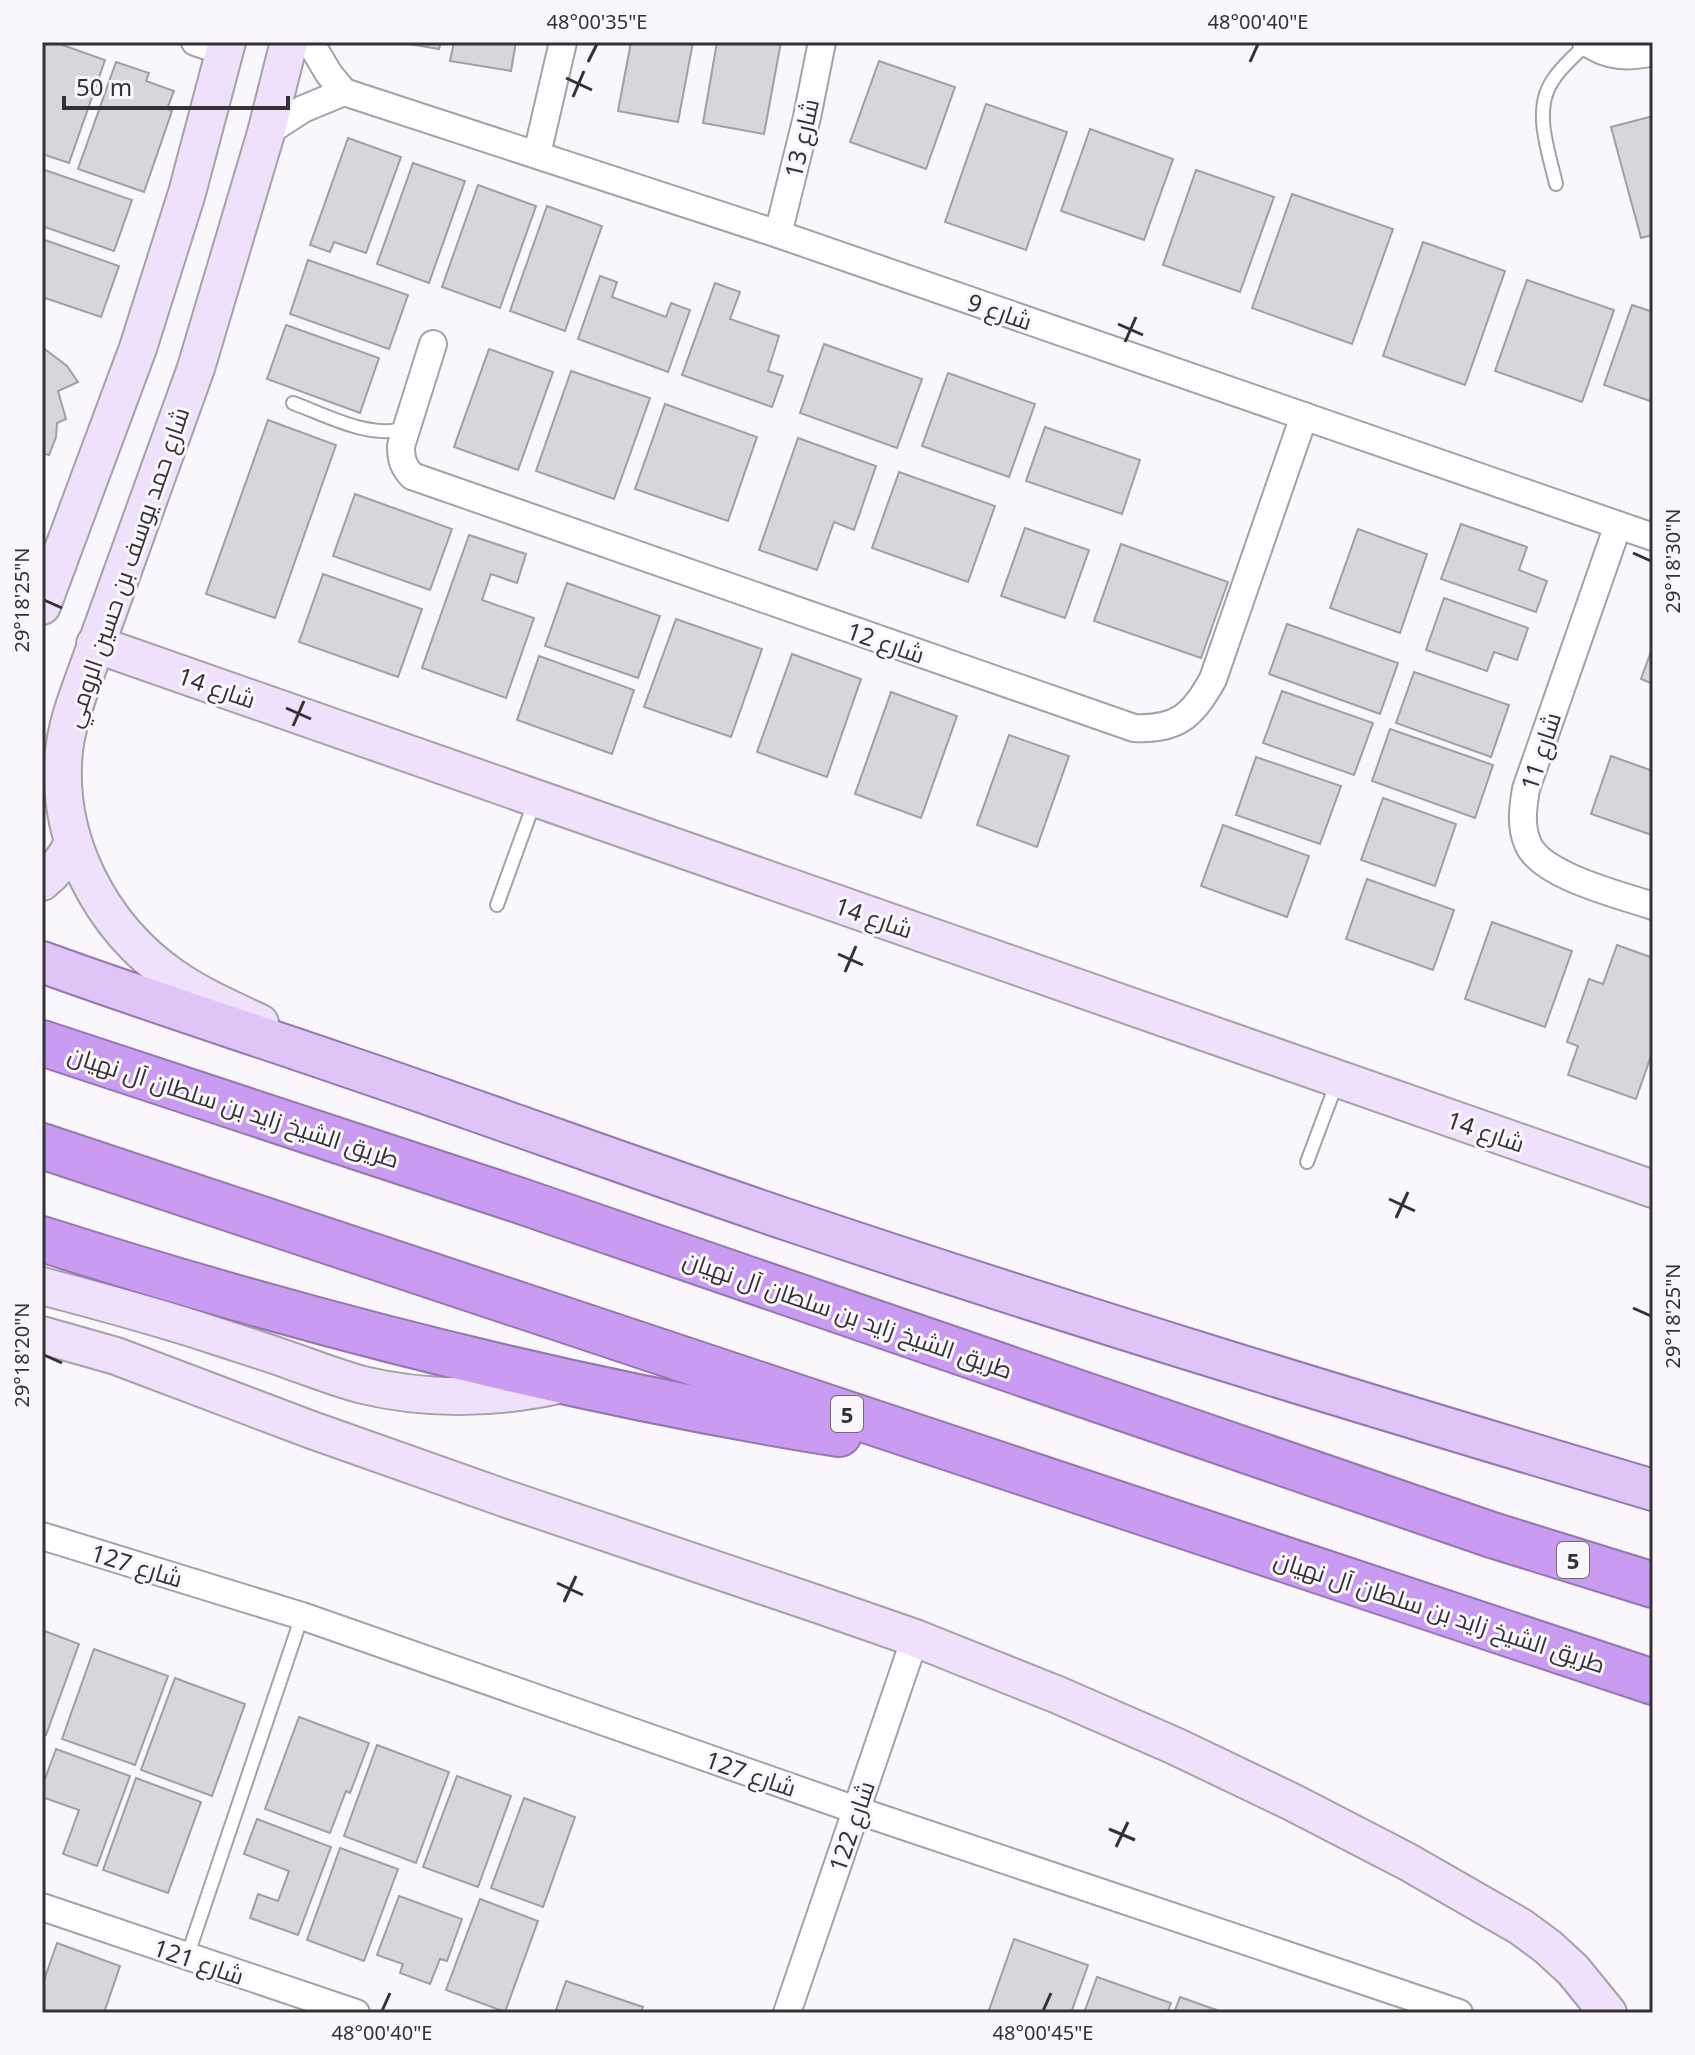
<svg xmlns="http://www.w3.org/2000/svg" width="1695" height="2055" font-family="'Noto Sans',Cairo,sans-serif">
<rect width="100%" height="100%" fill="#f9f6fc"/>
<!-- building -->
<g fill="#d8d6dc" stroke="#a19ea4" stroke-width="2">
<path d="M42,42H54L105,60L69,163L42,154Z"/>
<path d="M398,42H441L439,49Z"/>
<path d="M454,42H516L511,71L450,61Z"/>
<path d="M631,42H693L678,122L618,111Z"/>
<path d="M717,42H781L764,134L703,123Z"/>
<path d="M879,61L955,87L926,169L850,142Z"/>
<path d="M116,62L149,73L146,81L174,91L167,109L172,111L144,192L78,169Z"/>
<path d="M986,104L1067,132L1026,250L945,222Z"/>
<path d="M1653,116V235L1641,238L1611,127Z"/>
<path d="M1090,129L1173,159L1144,240L1061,211Z"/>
<path d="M348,138L401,157L366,253L334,242L330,252L310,245Z"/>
<path d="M413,163L465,181L429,283L377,264Z"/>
<path d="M42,169L132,200L114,251L42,226Z"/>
<path d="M1196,170L1274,197L1240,292L1163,265Z"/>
<path d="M478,185L536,206L500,308L442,287Z"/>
<path d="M1292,194L1393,229L1352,344L1252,308Z"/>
<path d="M547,206L602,226L565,331L510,311Z"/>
<path d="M42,239L119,266L101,317L42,297Z"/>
<path d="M1423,242L1505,271L1465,385L1383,356Z"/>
<path d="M308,260L408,295L389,349L290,314Z"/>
<path d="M600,276L617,282L612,297L666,317L671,303L690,310L668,372L578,339Z"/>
<path d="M1527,280L1614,310L1582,402L1495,371Z"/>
<path d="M715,283L740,292L730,319L779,336L768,371L783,376L772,407L682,375Z"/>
<path d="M1632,305L1653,312V402L1604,385Z"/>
<path d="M286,325L379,358L360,413L267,379Z"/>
<path d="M824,344L922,379L897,448L800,413Z"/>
<path d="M42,347L67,366L78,382L58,391L66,419L57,423L56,437L49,455L42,453Z"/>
<path d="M489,349L553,372L518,470L454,447Z"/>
<path d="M571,371L650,398L614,499L536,471Z"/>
<path d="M948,373L1035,404L1009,477L922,446Z"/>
<path d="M665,404L757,437L728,521L635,489Z"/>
<path d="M268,420L336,445L275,618L206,594Z"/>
<path d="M1045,427L1140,460L1122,514L1026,481Z"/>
<path d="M798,438L876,466L854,530L834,522L817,570L759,550Z"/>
<path d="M899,472L995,506L968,582L872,548Z"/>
<path d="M355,494L452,529L430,590L333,556Z"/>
<path d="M1461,524L1527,547L1519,570L1547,581L1536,612L1441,579Z"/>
<path d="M1025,528L1089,550L1065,618L1001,596Z"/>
<path d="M1358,529L1427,554L1400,633L1330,608Z"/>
<path d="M469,535L526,554L517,583L491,574L482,600L534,618L506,698L422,668Z"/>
<path d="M1121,544L1228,582L1201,658L1094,621Z"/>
<path d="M323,574L422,609L398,677L299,642Z"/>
<path d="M567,583L660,616L638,678L545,646Z"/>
<path d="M1444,598L1528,628L1517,660L1494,652L1487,671L1426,650Z"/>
<path d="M676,619L762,649L731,737L644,707Z"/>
<path d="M1287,624L1398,663L1380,714L1269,674Z"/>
<path d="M1653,646V684L1641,679Z"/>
<path d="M792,654L861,679L827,777L757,752Z"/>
<path d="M539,656L634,690L612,754L517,720Z"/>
<path d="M1414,672L1509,705L1491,757L1396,723Z"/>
<path d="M1282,691L1373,723L1354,775L1263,743Z"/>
<path d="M891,692L957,716L921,818L855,794Z"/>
<path d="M1390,729L1493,765L1475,818L1372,781Z"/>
<path d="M1009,735L1069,756L1037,847L977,825Z"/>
<path d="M1611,756L1653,771L1652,835L1591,814Z"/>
<path d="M1256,757L1341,786L1320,844L1236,815Z"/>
<path d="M1383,798L1456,824L1435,886L1361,860Z"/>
<path d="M1223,825L1309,856L1287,917L1201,886Z"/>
<path d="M1367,879L1454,910L1433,970L1346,939Z"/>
<path d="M1492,922L1572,951L1545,1027L1465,999Z"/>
<path d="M1617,945L1653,958V1050L1636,1099L1568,1075L1578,1046L1567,1042L1589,979L1603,984Z"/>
<path d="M42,1630L79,1644L46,1735L42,1733Z"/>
<path d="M94,1649L168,1676L135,1765L62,1739Z"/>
<path d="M175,1678L245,1704L212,1796L141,1770Z"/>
<path d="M299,1717L369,1743L350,1793L346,1791L330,1833L265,1809Z"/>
<path d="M377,1745L449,1772L416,1863L344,1836Z"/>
<path d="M56,1749L130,1776L97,1866L63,1854L79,1810L42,1797V1787Z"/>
<path d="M457,1776L511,1796L478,1887L423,1867Z"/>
<path d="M136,1778L201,1802L168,1893L103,1870Z"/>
<path d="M524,1798L575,1817L543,1907L491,1888Z"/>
<path d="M257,1819L331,1847L298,1935L250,1918L258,1894L278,1901L289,1871L244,1854Z"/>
<path d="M340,1848L398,1869L364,1961L307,1940Z"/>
<path d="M399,1896L462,1919L447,1961L440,1959L430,1984L400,1973L403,1964L377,1955Z"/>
<path d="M480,1899L538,1921L505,2012L446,1990Z"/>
<path d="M1014,1939L1088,1965L1071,2013H988Z"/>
<path d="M57,1943L120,1966L104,2013H42V1986Z"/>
<path d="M1097,1977L1171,2003L1167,2013H1084Z"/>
<path d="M566,1981L643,2007L641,2013H555Z"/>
<path d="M1180,1997L1225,2013H1174Z"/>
</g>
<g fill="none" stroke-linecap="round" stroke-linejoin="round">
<!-- lane casing -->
<g stroke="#a4a1a7" stroke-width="16">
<g id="lane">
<path d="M1556,184C1549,152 1532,110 1553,80C1562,66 1575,55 1588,43"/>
<path d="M293,403C326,415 371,440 405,428"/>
<path d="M497,905L534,803"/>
<path d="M1307,1162L1337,1082"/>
<path d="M187,1957L302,1616"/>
</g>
</g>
<!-- street casing -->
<g stroke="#a4a1a7" stroke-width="30">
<g id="street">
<path d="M195,42L225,52"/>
<path d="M310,42L329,74L344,92"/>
<path d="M1586,42C1608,57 1628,58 1653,52"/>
<path d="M344,92L778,234L1653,537"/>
<path d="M266,133L303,109L344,92"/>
<path d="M537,154L563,42"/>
<path d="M778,234L807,117L822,42"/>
<path d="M433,344L401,446C401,459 403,466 412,476L1134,728C1177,730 1193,716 1213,679L1304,416"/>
<path d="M1618,525L1526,789C1523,807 1520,826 1528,844C1541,876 1621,895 1653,906"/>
<path d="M42,1536L302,1616L856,1810L1459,2013"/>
<path d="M42,1907L356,2013"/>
<path d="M787,2013L915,1638"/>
</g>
</g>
<!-- secondary casing -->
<g stroke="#a4a1a7" stroke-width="40">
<g id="secondary">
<path d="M42,606L138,348L187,193L227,42"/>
<path d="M95,644L1653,1189"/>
<path d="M42,882C56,871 65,859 73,843"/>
<path d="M260,1023C231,1009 200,996 173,977C101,927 55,840 64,751C66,733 71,715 77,698L196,368L266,133L289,42"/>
<path d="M42,1286C99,1301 156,1316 213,1335C240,1344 267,1352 294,1362C317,1370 340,1379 363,1385C430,1401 497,1399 563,1384"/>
<path d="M42,1335L116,1356L309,1429L504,1498L820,1605L915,1638L1058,1695L1175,1746L1292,1802L1408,1862L1521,1927L1548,1947L1573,1970L1608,2013"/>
</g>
</g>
<!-- primary casing -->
<g stroke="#9477af" stroke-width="44">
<path id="primary" d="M42,962C141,998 241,1030 340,1064C491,1115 640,1170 791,1221C1076,1317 1365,1404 1653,1490"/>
</g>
<!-- highway casing -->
<g stroke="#9477af" stroke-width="48">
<g id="highway">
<path d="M42,1043L518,1200L1492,1535L1653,1585"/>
<path d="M42,1146L1653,1682"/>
<path d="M42,1239C303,1322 568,1391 839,1434"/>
</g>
</g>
<!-- lane -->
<use href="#lane" stroke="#fff" stroke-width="12"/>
<!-- street -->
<use href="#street" stroke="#fff" stroke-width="26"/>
<!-- secondary -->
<use href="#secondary" stroke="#efe1fb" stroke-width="36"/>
<!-- primary -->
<use href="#primary" stroke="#dfc4f7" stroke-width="40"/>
<!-- highway -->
<use href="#highway" stroke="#c99cf1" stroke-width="44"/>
</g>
<!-- ticks -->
<path fill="none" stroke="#333134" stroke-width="3" d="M588,62L597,44M1250,62L1258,44M566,78L592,90M573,97L584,71M1118,324L1143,335M1125,342L1136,317M1633,553L1651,561M44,600L62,608M286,708L311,719M293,726L304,701M838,954L863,965M845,972L856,946M1389,1199L1415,1211M1396,1218L1408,1192M1633,1308L1651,1316M44,1355L62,1363M557,1583L583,1595M564,1602L576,1576M1109,1829L1135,1840M1116,1847L1128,1822M382,2011L390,1993M1043,2011L1051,1993"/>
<g text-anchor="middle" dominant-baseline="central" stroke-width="6" stroke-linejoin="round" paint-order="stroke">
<!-- shield labels -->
<g fill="#f9f6fc" stroke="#6e6c70" stroke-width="2">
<rect x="831" y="1396" width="32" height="36" rx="6"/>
<rect x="1557" y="1542" width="32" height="36" rx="6"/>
</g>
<g font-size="22" font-weight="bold" fill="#333134">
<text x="847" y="1414">5</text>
<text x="1573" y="1560">5</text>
</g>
<!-- street labels -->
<g font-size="24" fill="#333134" stroke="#f9f6fc">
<text transform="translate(801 138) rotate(-77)">شارع 13</text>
<text transform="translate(1000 311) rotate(19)">شارع 9</text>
<text transform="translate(126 567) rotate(-71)">شارع حمد يوسف بن حسين الرومي</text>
<text transform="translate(886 642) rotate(19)">شارع 12</text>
<text transform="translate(217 687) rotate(19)">شارع 14</text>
<text transform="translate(1540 751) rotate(-72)">شارع 11</text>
<text transform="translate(874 917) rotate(19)">شارع 14</text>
<text transform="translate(234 1106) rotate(18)">طريق الشيخ زايد بن سلطان آل نهيان</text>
<text transform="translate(1486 1131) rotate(19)">شارع 14</text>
<text transform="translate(848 1314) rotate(19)">طريق الشيخ زايد بن سلطان آل نهيان</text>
<text transform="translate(137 1565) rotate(17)">شارع 127</text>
<text transform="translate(1440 1611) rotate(18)">طريق الشيخ زايد بن سلطان آل نهيان</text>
<text transform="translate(751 1773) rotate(19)">شارع 127</text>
<text transform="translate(851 1826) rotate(-71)">شارع 122</text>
<text transform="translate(199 1961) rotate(19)">شارع 121</text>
</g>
</g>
<!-- border -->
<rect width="1695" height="2055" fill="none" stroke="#f9f6fc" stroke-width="88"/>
<!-- scale -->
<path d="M64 96v12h224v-12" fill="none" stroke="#333134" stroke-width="4"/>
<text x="76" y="96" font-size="24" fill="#333134" stroke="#f9f6fc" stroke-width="6" paint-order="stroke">50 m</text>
<rect x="44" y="44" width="1607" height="1967" fill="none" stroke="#333134" stroke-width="3"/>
<g font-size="20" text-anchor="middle" fill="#333134">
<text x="597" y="29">48°00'35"E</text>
<text x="1258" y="29">48°00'40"E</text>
<text transform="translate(1673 561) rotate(-90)" y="7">29°18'30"N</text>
<text transform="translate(22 600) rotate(-90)" y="7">29°18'25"N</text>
<text transform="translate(1673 1316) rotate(-90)" y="7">29°18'25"N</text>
<text transform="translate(22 1355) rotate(-90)" y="7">29°18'20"N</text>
<text x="382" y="2040">48°00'40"E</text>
<text x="1043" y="2040">48°00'45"E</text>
</g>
</svg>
